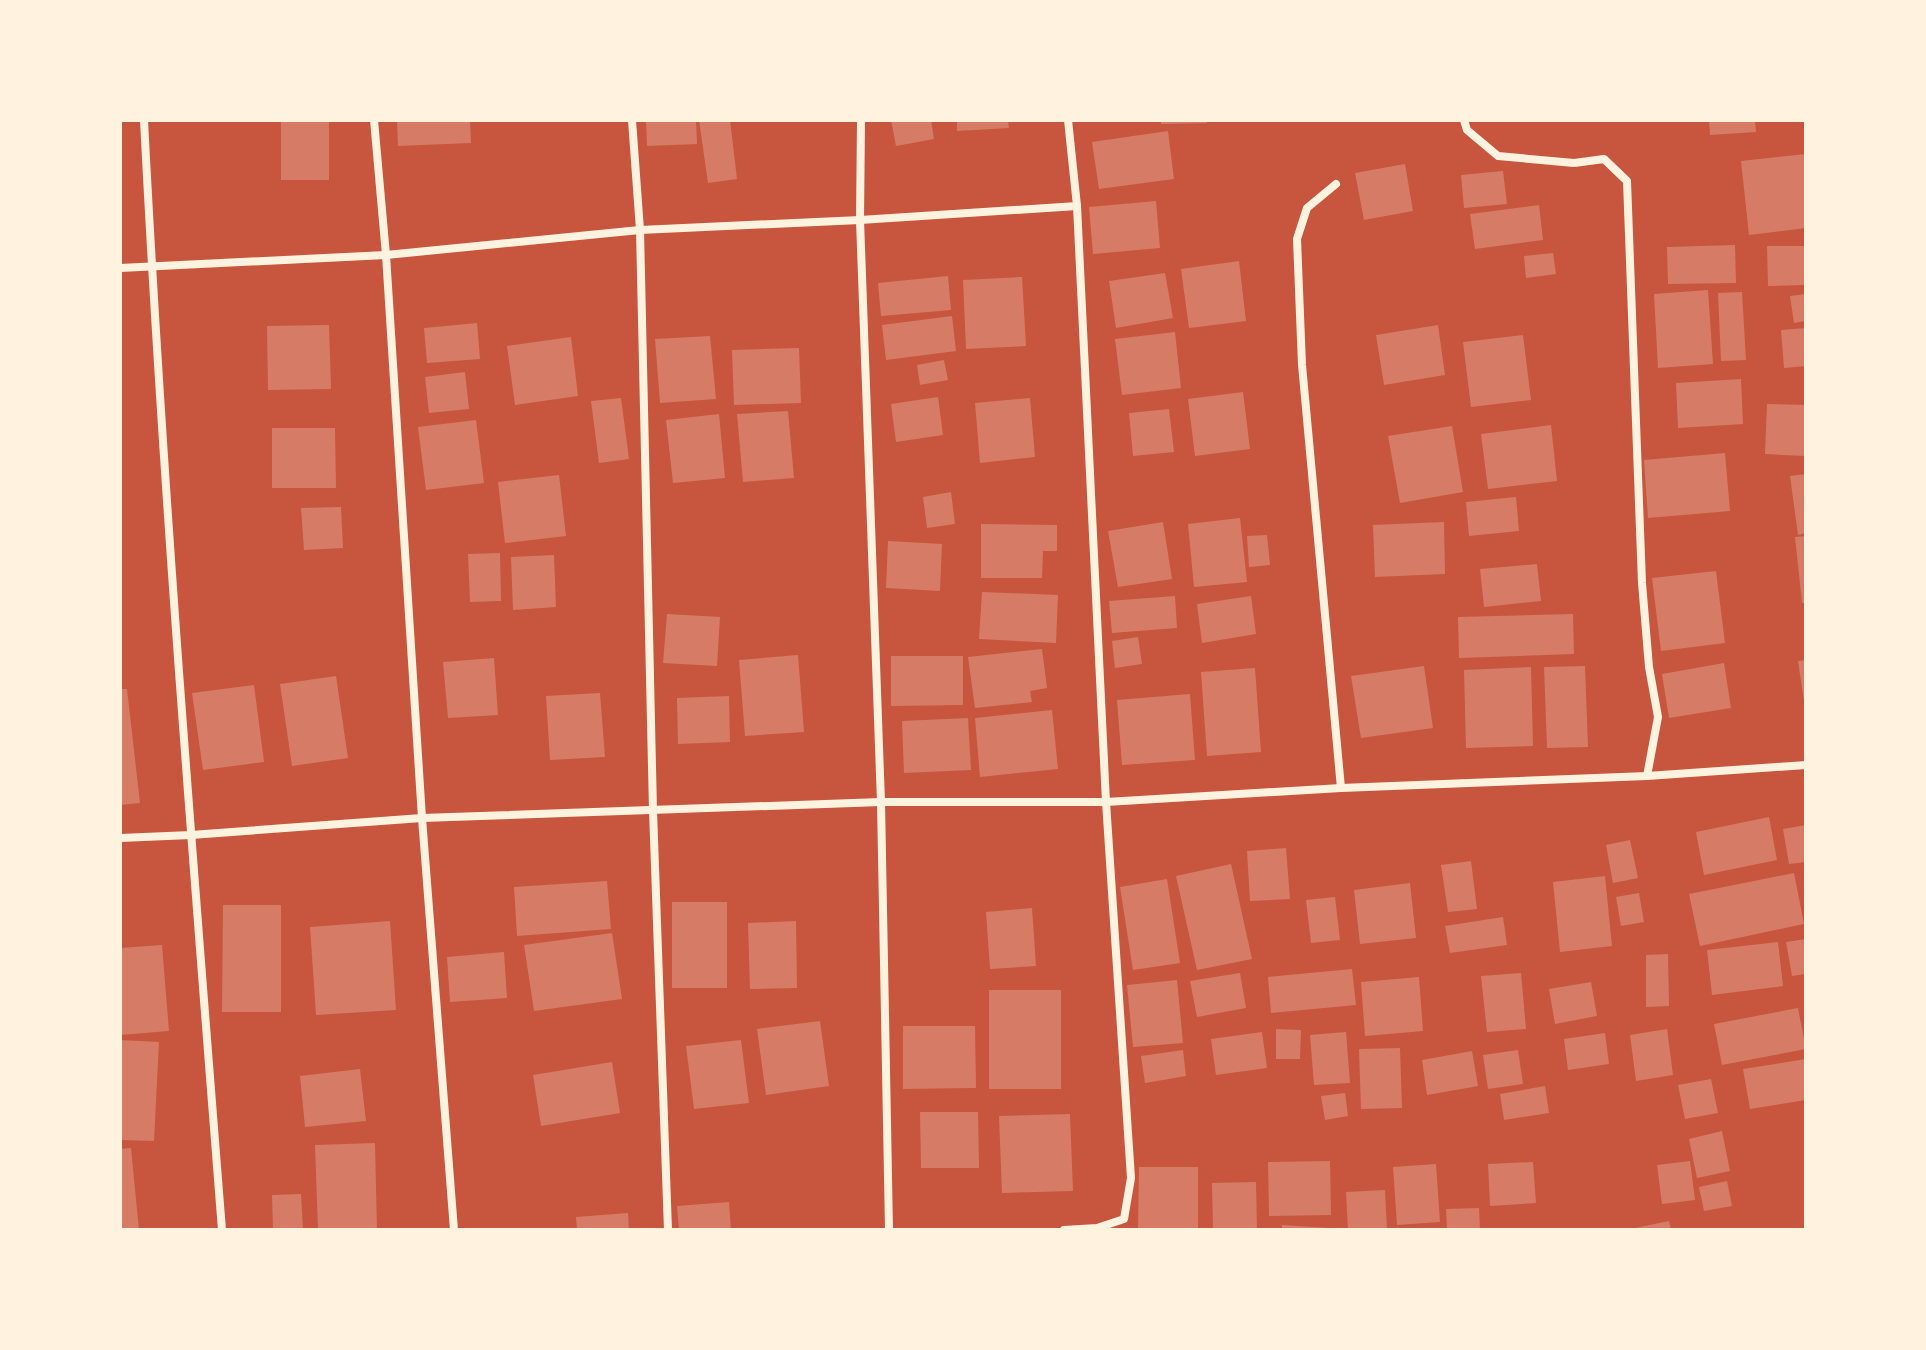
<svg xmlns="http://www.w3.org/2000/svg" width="1926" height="1350" font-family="'Source Serif 4',serif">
<rect width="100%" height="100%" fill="#c8553d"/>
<!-- building -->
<g fill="#d67c66">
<rect x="281" y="120" width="48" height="60"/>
<path d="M397,120H470L471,143L398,146Z"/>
<path d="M646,120H696L697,144L647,146Z"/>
<path d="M699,120H730L737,179L708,183Z"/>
<path d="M891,120H931L934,139L896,146Z"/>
<path d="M957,120H1008L1009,128L957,131Z"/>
<path d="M1161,120H1206L1207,123L1161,124Z"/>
<path d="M1709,120H1755L1756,132L1710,135Z"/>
<path d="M1168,131L1174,179L1099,189L1092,142Z"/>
<path d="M1806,154V228L1749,235L1741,161Z"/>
<path d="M1405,164L1413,211L1364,220L1355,173Z"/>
<path d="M1503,171L1507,204L1464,208L1461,175Z"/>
<path d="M1156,201L1160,248L1093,254L1089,207Z"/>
<path d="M1539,205L1543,240L1475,249L1470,214Z"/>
<path d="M1735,245L1736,283L1668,284L1667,247Z"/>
<path d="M1767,246H1805V285L1768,286Z"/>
<path d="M1553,253L1556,274L1526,278L1524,256Z"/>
<path d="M1239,261L1246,321L1189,328L1181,269Z"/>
<path d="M1165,273L1173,318L1116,328L1109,281Z"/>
<path d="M948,276L951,310L881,316L878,283Z"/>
<path d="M1022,277L1026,346L966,349L963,280Z"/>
<path d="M1708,290L1713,364L1658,368L1654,294Z"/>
<path d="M1742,292L1746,360L1721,361L1718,293Z"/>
<path d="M1806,294V321L1794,323L1790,296Z"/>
<path d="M952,316L956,351L886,360L882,325Z"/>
<path d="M477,323L480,359L427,363L424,328Z"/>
<path d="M329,325L331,389L268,390L267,326Z"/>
<path d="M1438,325L1445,375L1384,385L1376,335Z"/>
<path d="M1806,328V366L1784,368L1781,330Z"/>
<path d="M1175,332L1181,388L1122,395L1115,339Z"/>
<path d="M1523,335L1531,400L1471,407L1463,342Z"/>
<path d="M710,336L716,399L660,403L655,339Z"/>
<path d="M571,337L578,396L515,405L507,346Z"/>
<path d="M799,348L801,403L734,405L732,350Z"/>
<path d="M944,360L948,380L920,385L917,365Z"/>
<path d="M465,372L469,409L429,413L425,377Z"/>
<path d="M1741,379L1743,424L1678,428L1676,383Z"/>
<path d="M1243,392L1250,449L1195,456L1188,399Z"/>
<path d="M938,397L943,435L896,442L891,404Z"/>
<path d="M621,398L629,459L599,463L591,401Z"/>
<path d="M1030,398L1035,457L980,463L975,403Z"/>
<path d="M1767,404L1806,405V456L1765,454Z"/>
<path d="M1169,409L1174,452L1133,456L1129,413Z"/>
<path d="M788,411L794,478L743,482L737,414Z"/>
<path d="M719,414L725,478L673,483L666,420Z"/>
<path d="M476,420L484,483L426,490L418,427Z"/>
<path d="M1551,425L1557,481L1488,489L1481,434Z"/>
<path d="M1452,426L1463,492L1400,503L1388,436Z"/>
<path d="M272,428H335L336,488H272Z"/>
<path d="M1725,453L1730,511L1648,518L1644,460Z"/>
<path d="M1806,474V533L1798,535L1790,476Z"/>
<path d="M559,475L566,536L505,543L498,482Z"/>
<path d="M951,492L955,524L927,528L923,497Z"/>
<path d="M1516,497L1519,531L1469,536L1466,502Z"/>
<path d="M341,507L343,548L304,550L301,508Z"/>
<path d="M1240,518L1247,582L1194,587L1188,524Z"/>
<path d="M1163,522L1172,579L1118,587L1108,531Z"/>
<path d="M1444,522L1445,574L1375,577L1373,525Z"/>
<path d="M981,524L1057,525V551H1043L1042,578H981Z"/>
<path d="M1267,535L1270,565L1249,567L1247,536Z"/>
<path d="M1806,536V603H1802L1795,537Z"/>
<path d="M888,541L942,544L940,591L886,588Z"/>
<path d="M500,553L501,601L470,602L468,554Z"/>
<path d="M554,555L556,607L513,610L511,557Z"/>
<path d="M1537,564L1541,601L1484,607L1480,569Z"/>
<path d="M1716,571L1725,643L1661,651L1652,578Z"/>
<path d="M982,592L1058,595L1056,643L979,639Z"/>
<path d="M1175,596L1177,628L1112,633L1109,601Z"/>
<path d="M1251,596L1256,634L1202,643L1197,604Z"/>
<path d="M667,614L720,617L717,666L663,663Z"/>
<path d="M1573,614L1574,654L1459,658L1458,617Z"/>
<path d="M1138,637L1142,664L1115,668L1112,641Z"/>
<path d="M1042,649L1047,688L1030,691L1032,702L975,708L968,657Z"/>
<path d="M798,655L804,732L745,736L739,660Z"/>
<path d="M891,656H963V705L891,706Z"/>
<path d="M494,658L498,715L448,718L443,662Z"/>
<path d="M1806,660V701H1804L1798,661Z"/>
<path d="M1724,663L1731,708L1669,718L1662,674Z"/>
<path d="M1424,666L1433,728L1361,738L1351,676Z"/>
<path d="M1585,666L1588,747L1547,748L1544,667Z"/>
<path d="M1531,667L1533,746L1466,748L1464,670Z"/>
<path d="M1255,668L1261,752L1207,756L1201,672Z"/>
<path d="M336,676L348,758L292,766L280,684Z"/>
<path d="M254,685L264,762L203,770L192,693Z"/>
<path d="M120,689H127L140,803L120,805Z"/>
<path d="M600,693L605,757L550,760L546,696Z"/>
<path d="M1190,694L1195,760L1122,765L1117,700Z"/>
<path d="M729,696L730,742L678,744L677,698Z"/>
<path d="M1052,710L1058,769L980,777L975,718Z"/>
<path d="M968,718L971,770L904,773L902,721Z"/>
<path d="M1769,817L1777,860L1704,875L1696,832Z"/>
<path d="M1806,825V862L1789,864L1783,829Z"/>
<path d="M1630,840L1638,878L1613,883L1606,845Z"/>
<path d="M1286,848L1290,899L1250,901L1247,851Z"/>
<path d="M1471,861L1477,909L1448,912L1441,865Z"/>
<path d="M1231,864L1252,959L1197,970L1176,876Z"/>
<path d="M1794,873L1804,924L1700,946L1689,894Z"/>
<path d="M1605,876L1612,946L1560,952L1553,882Z"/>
<path d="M1167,879L1180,963L1133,970L1120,887Z"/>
<path d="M607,881L611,929L517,936L514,887Z"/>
<path d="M1410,883L1416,938L1360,944L1354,890Z"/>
<path d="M1639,893L1644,922L1621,926L1616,897Z"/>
<path d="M1335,897L1340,940L1311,943L1306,900Z"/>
<rect x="672" y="902" width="55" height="86"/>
<path d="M223,905H281V1012H222Z"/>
<path d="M1032,908L1036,966L990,969L986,912Z"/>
<path d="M1503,917L1507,945L1450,953L1445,926Z"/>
<path d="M390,921L396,1010L316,1015L310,927Z"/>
<path d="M796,921L797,988L750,989L748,923Z"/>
<path d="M612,933L622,999L534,1011L524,945Z"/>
<path d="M1806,939V974L1792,976L1786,942Z"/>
<path d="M1778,942L1783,986L1712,995L1707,950Z"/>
<path d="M162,945L169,1031L120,1035V948Z"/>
<path d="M504,952L507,998L450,1002L447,957Z"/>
<path d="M1668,954L1669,1006L1646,1007V955Z"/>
<path d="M1352,969L1356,1005L1271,1013L1268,977Z"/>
<path d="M1240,973L1246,1008L1197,1017L1190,981Z"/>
<path d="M1521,973L1526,1029L1487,1032L1481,976Z"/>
<path d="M1419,977L1423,1031L1365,1036L1361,982Z"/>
<path d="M1177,980L1183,1043L1133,1047L1127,985Z"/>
<path d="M1591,982L1597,1016L1555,1024L1549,989Z"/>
<rect x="989" y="990" width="72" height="99"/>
<path d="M1798,1008L1806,1049L1722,1065L1714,1024Z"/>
<path d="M820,1021L829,1086L766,1095L757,1029Z"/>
<path d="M903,1026H975L976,1088L903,1089Z"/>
<path d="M1276,1029L1301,1030L1300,1059H1276Z"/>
<path d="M1667,1029L1673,1075L1636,1081L1630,1035Z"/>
<path d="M1262,1032L1267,1068L1216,1075L1211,1039Z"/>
<path d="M1346,1032L1350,1083L1314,1085L1310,1035Z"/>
<path d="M1605,1033L1609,1064L1568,1070L1564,1039Z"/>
<path d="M120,1040L159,1042L154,1141L120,1140Z"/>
<path d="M741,1040L749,1103L694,1109L686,1046Z"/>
<path d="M1400,1048L1402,1108L1361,1109L1359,1049Z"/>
<path d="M1183,1050L1186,1076L1145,1083L1141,1056Z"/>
<path d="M1518,1050L1523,1084L1488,1089L1483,1055Z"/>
<path d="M1472,1051L1478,1086L1427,1095L1422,1060Z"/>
<path d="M1806,1059V1100L1750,1109L1743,1069Z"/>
<path d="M612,1062L620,1113L541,1126L533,1075Z"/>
<path d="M360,1069L366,1121L305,1127L300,1076Z"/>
<path d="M1711,1079L1718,1113L1685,1119L1678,1085Z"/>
<path d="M1545,1086L1549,1113L1504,1120L1500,1094Z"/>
<path d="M1345,1093L1348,1116L1325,1120L1321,1096Z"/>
<path d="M920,1112H978L979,1168H921Z"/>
<path d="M1070,1114L1073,1191L1002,1193L999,1116Z"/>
<path d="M1722,1131L1730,1171L1697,1178L1689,1139Z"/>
<path d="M375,1143L377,1230H318L315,1145Z"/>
<path d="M131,1148L139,1230H120V1149Z"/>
<path d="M1330,1161L1331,1215L1269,1216L1268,1162Z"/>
<path d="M1690,1161L1695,1200L1662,1204L1657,1165Z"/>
<path d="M1533,1162L1536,1203L1490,1206L1488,1164Z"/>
<path d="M1436,1164L1440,1222L1397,1225L1393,1167Z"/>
<path d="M1139,1167H1198V1230H1138Z"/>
<path d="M1727,1181L1732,1206L1704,1211L1699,1187Z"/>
<path d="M1256,1182L1257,1230H1213L1212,1183Z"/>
<path d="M1385,1190L1387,1230H1348L1346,1192Z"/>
<path d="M301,1194L303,1230H273L272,1195Z"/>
<path d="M729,1202L731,1230H679L677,1206Z"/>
<path d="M1479,1208L1480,1230H1447L1446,1209Z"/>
<path d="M628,1213L629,1230H577L576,1217Z"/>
<path d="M1669,1221L1671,1230H1630V1229Z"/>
<path d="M1282,1225L1330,1228V1230H1282Z"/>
</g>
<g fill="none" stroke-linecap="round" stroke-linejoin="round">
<!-- minor -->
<g stroke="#fff3e0" stroke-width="8">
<path d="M144,120C163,490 193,860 222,1230"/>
<path d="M374,120L386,255L422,818L454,1230"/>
<path d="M632,120L640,230L653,811L668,1230"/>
<path d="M861,120L860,220L881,802L889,1230"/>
<path d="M1464,120L1467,130L1498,156L1574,163L1604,159L1627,181L1642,583L1649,667L1658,717L1647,776"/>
<path d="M1336,184L1307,208L1297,239L1302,365L1341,788"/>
<path d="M120,268L386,255L640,230L860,220L1077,206"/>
<path d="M120,838L191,835L422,818L881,802H1106L1341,788L1647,776L1806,765"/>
<path d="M1064,1230L1097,1228L1124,1219L1131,1178L1106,802L1077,206L1068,120"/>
</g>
</g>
<!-- border -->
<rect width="1926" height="1350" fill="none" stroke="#fff3e0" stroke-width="244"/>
</svg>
